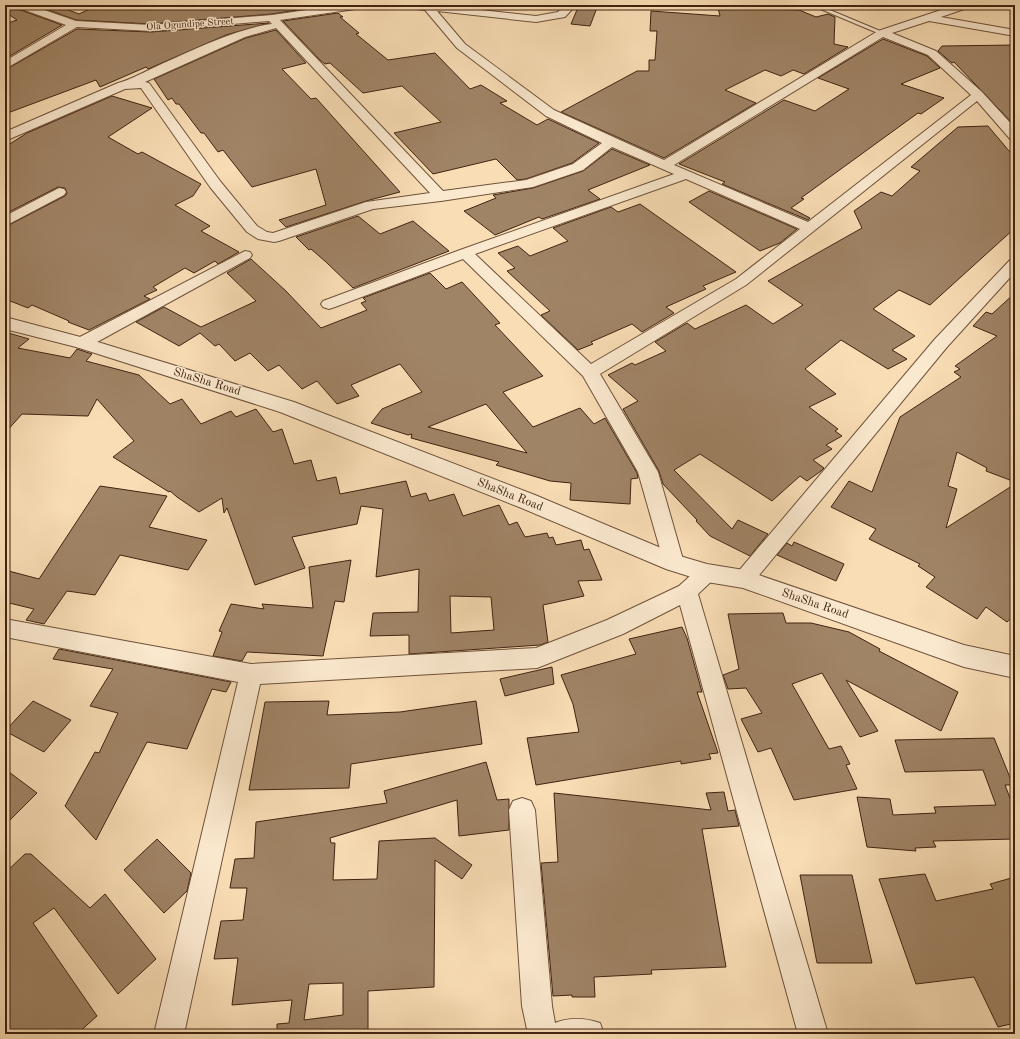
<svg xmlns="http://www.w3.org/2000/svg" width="1020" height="1039" font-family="'Old Standard TT',serif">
<rect width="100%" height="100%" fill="#f9ddb5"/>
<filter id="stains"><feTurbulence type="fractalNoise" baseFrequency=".005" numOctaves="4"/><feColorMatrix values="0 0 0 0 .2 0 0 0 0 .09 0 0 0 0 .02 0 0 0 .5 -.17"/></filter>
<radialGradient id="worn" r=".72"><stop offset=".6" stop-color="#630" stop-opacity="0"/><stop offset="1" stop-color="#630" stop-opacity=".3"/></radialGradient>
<!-- building -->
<g fill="#a08466" stroke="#402311" fill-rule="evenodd">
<path d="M5,5H14L15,8L62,25L5,59V24L17,20L5,12Z"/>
<path d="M35,5H55L79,14L98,5H329L272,14L151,24L76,20Z"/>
<path d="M579,5H598L590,26L571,24Z"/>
<path d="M718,8L799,10L816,17L828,14L835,17L834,44L848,47L804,74L793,70L781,76L765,70L725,90L756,103L664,158L561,112L637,71H649V60H655L657,31H650L651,11L720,16Z"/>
<path d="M338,13L343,17H340L359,33L356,34L388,60L435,53L470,89L481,85L507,101L500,103L537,125L548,119L599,143L572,163L526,179L517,180L496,159L433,174L394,133L441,122L402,86L363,93L330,63L325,64L319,59L283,21Z"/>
<path d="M269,23L226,35L148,69L146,67L100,87L96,80L5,114V70L77,29L151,32Z"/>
<path d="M276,30L306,63L282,69L311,99L316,98L400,192L366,201L286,227L279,220L326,205L316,169L252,187L223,150L218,152L204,133H201L179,104H176L172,98L168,100L154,79L246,38Z"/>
<path d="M883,39L927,56L940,68L901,84L944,98L921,114L918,113L801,198L804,199L791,208L810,218L808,220L722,184L725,182L679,164L784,100L815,111L849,89L818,78Z"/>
<path d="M1015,45V126L954,62L952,63L938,51L942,46Z"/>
<path d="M112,96L152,108L108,137L138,154L142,152L201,184L193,196L175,205L210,226L201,231L239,252L218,264L215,261L194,273L185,268L153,287L157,290L144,296L150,299L89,330L68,322L69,321L32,305L28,308L5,299V227L65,196L67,193L65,188L58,187L5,214V147L27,133Z"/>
<path d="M988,126L1015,158V228L930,305L899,290L873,309L915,336L892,350L907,359L888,369L841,340L805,369L836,394L809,407L838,429L835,431L842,436L826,445L832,449L813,460L824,468L821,471L807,481L800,476L772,501L700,454L674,470L732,529L738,520L768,534L750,556L710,536L696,521L697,520L663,484L659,471L623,409L638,401L608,375L632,363L635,365L666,351L655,342L687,323L695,329L746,305L773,324L803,305L768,281L862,228L854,211L881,192L892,196L920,171L911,167L958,127Z"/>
<path d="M612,149L650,165L588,190L600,199L542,219L539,217L495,235L464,211L496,198L493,195L533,188L583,171Z"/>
<path d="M709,191L797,229L780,243L760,251L689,202Z"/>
<path d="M640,204L736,272L703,286L706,289L666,307L674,313L642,332L632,324L591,342L593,344L578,350L541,315L550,311L507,271L515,268L498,253L518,246L530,256L568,241L553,228L611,207L618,212Z"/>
<path d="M358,216L380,234L413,221L449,251L353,288L326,262L311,249L309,250L296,237Z"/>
<path d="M251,259L286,291L321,328L367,310L361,303L366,301L363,298L430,273L446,289L462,282L500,323L495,325L543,376L503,392L533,427L580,408L594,424L605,418L637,473L638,478L631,479L630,504L570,500L571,483L550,481L496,465L499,462L411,438L412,434L408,435L371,423L382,409L422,392L400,364L351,385L359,396L337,404L317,381L302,389L279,365L268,371L250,353L235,361L219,344L215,346L200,333L179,346L136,322L164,307L201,327L256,301L227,273ZM486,404L527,453L428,427Z"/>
<path d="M1015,293V482L986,471L987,468L957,452L948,486L957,489L946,528L1015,484V615L1007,622L986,607L977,619L926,587L935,577L918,566L920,564L869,539L876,529L831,507L849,481L872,492L900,417L961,377L954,372L960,369L955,366L997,336L973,326L986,312L992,314Z"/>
<path d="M5,332L29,339L18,348L70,358L77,349L92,354L86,361L139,375L170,404L182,399L201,424L231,411L236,417L256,409L273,432L282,429L294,464L311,460L317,481L336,477L340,494L406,481L411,497L426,493L429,501L454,494L463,516L499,505L509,525L517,522L525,537L547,533L549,538L553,537L556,545L581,540L584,550L589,549L602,580L578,581L584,596L543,605L548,642L540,645L409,654V635L370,636L373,613L418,612L419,569L376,577L383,509L361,506L357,524L292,537L305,568L255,585L227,508L224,513L222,498L199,512L177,497L170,491L169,492L113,457L134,441L97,399L88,416L22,414L5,433ZM450,596L491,597L494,630L451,633Z"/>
<path d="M100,486L167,496L149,527L207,540L188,570L120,555L95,595L67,591L44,624L26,620L34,609L5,602V570L39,579Z"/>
<path d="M794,542L844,564L836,581L777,555L787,543L792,546Z"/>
<path d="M351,560L344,602L335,601L323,656L247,652L242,661L213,656L222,632L219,631L231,604L264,609L262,604L313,608L309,567Z"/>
<path d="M783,613L786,623H811L849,632L880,649L879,651L958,692L941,731L846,680L878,731L860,737L822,673L792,684L829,749L841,746L850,764L846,765L857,789L794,800L771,748L758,752L741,719L762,713L746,688L728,689L723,675L739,669L728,614Z"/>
<path d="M682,627L687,638L702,692H697L718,753L709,754L711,759L681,764V761L536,785L527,738L579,732L573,704L561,675L636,654L629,639Z"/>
<path d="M59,649L231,682L226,692L212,689L187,749L147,742L96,840L65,806L95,752L99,753L118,713L90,706L113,669L53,659Z"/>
<path d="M552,667L554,684L505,696L500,679Z"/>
<path d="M33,701L71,720L44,752L5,731Z"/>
<path d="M329,701L327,715L400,712L476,701L482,744L351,764L349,788L249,790L265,702Z"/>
<path d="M994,738L1013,785H1005L1015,811V839L933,841L936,847L915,848L916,851L867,847L857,797L890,799L893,815L936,813L934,807L996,805L983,770L905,772L895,740Z"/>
<path d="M486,762L497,800L509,799V830L459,836L457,800L330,838L331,843H335L333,880L377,879L379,841L435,838L472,865L462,879L435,860L434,987L368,991V1034H277V1024L289,1023L292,1000L232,1005L238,958L214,959L221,921L243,920L247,888H230L235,859L254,858L256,822L387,803L384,791ZM343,983V1015L304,1020L309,984Z"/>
<path d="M5,769L37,793L5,825Z"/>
<path d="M724,792L728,811L735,810L739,826L702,829L726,967L651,970L652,974L594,977L595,997H572V995L553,996L541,863L558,862L554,793L711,810L706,793Z"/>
<path d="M157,839L191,873L187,891L164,913L124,870Z"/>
<path d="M25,854H31L90,908L105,894L156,959L118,994L54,908L33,923L97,1016L77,1034H5V873Z"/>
<path d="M925,874L936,901L993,889L990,884L1015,877V1023L998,1027L974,977L916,984L879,879Z"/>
<path d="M800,875H852L872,963H817Z"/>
</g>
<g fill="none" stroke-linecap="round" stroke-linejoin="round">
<!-- service casing -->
<g stroke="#6e523a" stroke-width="2">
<path id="service" d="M811,5H818L885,33L880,34Z"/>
</g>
<!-- minor casing -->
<g stroke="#6e523a" stroke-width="2">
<g id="minor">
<path d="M15,5H30L76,21L151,25L272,15L341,5H367L362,8L280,20L443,191L526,180L573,164L602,143L546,116L457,48L425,10L408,8L403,5H436L536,16L558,12L565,5H576L565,17L536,22L437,11L465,44L554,110L664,160L878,31L956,5H971L970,7L941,17L1015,30V36L929,21L892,33L936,51L982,92L1015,128V140L1010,139L977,101L746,285L600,374L658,472L684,563L681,569L674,571L667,569L664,563L638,472L583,376L463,259L335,307L329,309L323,307L321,304L323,301L460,250L674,174L612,147L583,170L533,187L441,201L373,209L279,241L274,242L258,239L247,232L210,187L141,88L125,89L5,141V132L118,83C130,80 140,74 151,69C184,54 237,28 272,24L269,21L151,31L77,27L5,69V61L66,25L16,7ZM276,28L430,193L366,202L273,233L267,232L257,226L220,181L149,83L145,82L245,37ZM883,37L928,55L971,95L808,222L674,165ZM686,179L800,229L736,279L591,364L475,254Z"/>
<path d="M59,188L64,189L66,192L64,195L5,226V216Z"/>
<path d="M245,251L250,252L252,255L250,258L88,347L82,348L76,347L74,343L76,339Z"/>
<path d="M1015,258V272L947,347L751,585L744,588L737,585L733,579L737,573L935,339L1010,260Z"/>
<path d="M707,565L714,567L718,573L714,579L698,594L828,1034H798L680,605L623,634L537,668L260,684L184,1034H154L238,682L5,637V619L251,664L536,648L607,620L679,586L700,567Z"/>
<path d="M522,798L531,801L535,810L552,1006L555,1023C570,1017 585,1018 600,1023L604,1034H528L522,1006L509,810L513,801Z"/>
</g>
</g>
<!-- tertiary casing -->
<g stroke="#6e523a" stroke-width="2">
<path id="tertiary" d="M5,317L88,339L294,402L535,495L680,556L707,564L744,570L964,645L1015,656V678L964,667L743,588L707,582L666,569L519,507L280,412L76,347L5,329Z"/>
</g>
<!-- service -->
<use href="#service" fill="#fbe9cf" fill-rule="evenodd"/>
<!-- minor -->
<use href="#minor" fill="#fbe9cf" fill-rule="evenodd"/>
<!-- tertiary -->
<use href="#tertiary" fill="#fbe9cf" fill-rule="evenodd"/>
</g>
<g text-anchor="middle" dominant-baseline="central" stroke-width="3" stroke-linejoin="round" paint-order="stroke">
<!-- far-street labels -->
<g font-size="10" fill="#402311" stroke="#fbe9cf">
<text transform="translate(190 24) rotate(-4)">Ola Ogundipe Street</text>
</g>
<!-- street labels -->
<g font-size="12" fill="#402311" stroke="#fbe9cf">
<text transform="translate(207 382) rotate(17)">ShaSha Road</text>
<text transform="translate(510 495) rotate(22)">ShaSha Road</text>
<text transform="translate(815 604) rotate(19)">ShaSha Road</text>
</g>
</g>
<!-- margin -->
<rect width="1020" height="1039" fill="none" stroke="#f9ddb5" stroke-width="20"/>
<rect x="6" y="6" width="1008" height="1027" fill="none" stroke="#402311" stroke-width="2"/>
<rect x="10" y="10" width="1000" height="1019" fill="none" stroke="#402311"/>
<rect width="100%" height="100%" filter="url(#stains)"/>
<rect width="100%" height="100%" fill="url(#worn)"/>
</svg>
